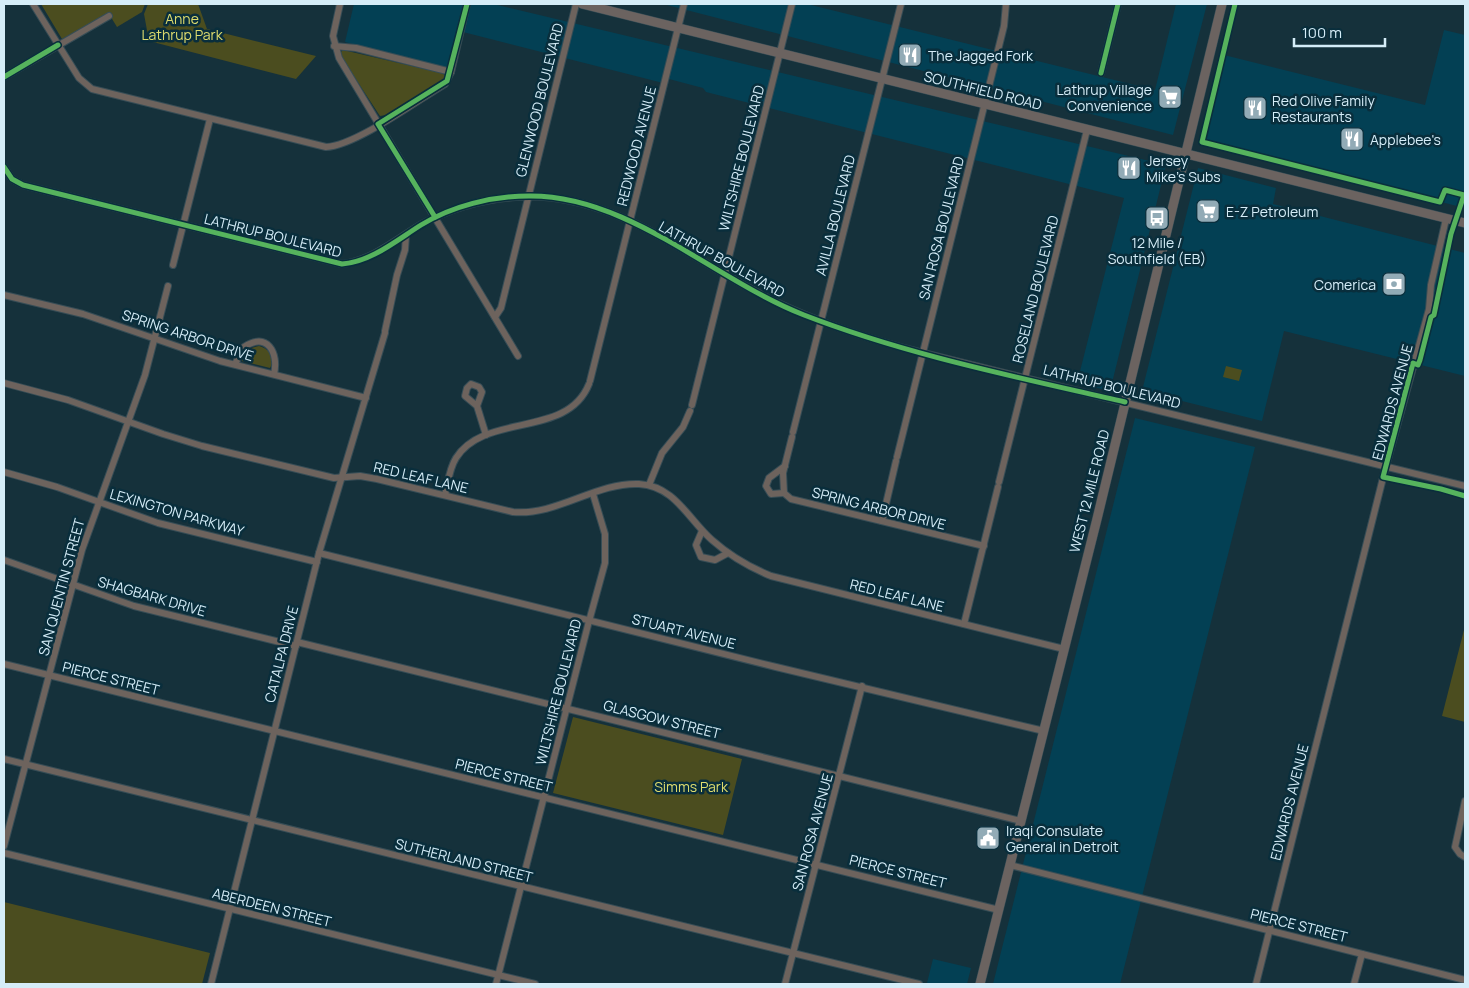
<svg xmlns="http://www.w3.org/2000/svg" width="1469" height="988" font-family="Manrope,sans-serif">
<rect width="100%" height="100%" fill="#15313b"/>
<!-- built -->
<g fill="#034054">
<path d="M354,4H493L1166,165L1110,391L1077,383L1124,198L706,92L703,88L669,79L667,84L463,32L453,71L345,42Z"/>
<path d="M663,4H807L1155,90L1176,4H1207L1173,135Z"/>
<path d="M1444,30L1465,35V208L1203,142L1224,55L1425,105Z"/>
<path d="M1198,168L1276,188L1273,204L1465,253V376L1284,331L1262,421L1142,391Z"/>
<path d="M1135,418L1255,447L1120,984H993Z"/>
<path d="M933,959L971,968L967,984H923L927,983Z"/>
</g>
<!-- green -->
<g fill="#4b4d1f">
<path d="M41,4H145L142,12L117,27L109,14L62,39Z"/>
<path d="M148,4H198L207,29L316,56L296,79L149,41L144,14Z"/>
<path d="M343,50L442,73L446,76L442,81L386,115L380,116L342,58L340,53Z"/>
<path d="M259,346C270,349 275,358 270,368L242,361V357L248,349Z"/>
<path d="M1226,366L1242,370L1239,381L1223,377Z"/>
<path d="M1465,626V722L1442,716Z"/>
<path d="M573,717L742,759L723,835L553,793Z"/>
<path d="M4,902L210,953L202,984H4Z"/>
</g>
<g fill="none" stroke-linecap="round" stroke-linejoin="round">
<!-- street casing -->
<g stroke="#374d56" stroke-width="8">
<g id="street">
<path d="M33,4L79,78L92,89L326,147C355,146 418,100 445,84L451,72L467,4"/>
<path d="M340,4L333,36L339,58L518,356"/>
<path d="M334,46L356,48L451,72"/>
<path d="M1101,73L1118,4"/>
<path d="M4,77L109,16"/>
<path d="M4,167L12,179L23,185L342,264C372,261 398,238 422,224C451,208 483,199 516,197C613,189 691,261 774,301C822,324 872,340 923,353L1465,486"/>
<path d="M173,265L210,119"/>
<path d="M4,295L83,314L220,361L366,398"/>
<path d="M495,317L501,308L576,4"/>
<path d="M385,331L397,275L405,250L406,235"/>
<path d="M235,364L244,347C267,331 279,353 274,374"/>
<path d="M590,381L684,4"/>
<path d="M4,383L68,400L163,434L202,446L334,478L360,476L377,479L513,512C557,516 596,482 639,484C675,486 688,519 712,540C730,556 749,567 771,576L1064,649"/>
<path d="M692,405L792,4"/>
<path d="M477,406L465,396L467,388L471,384L479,387L482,392L477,406L486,435"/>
<path d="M793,432L901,4"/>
<path d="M897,457L1004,26L1006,4"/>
<path d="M4,472L57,487L158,523L317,562"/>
<path d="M999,482L1087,130"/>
<path d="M649,485L662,453L683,427L690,411"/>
<path d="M784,493L791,499L984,546"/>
<path d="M784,493L783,473L792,437"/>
<path d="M784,493L771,494L766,486L769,478L785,466"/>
<path d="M445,495C448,483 449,469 456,458C485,412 567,439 589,384"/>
<path d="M882,521L896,461"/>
<path d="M702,531L696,545L701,557L715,560L728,553"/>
<path d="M319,553L776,667L1044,731"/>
<path d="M4,560L134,606L296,646"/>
<path d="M964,624L998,487"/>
<path d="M297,642L1021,821"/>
<path d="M4,664L999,910"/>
<path d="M4,759L919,984"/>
<path d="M1465,801L1455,847L1460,854L1465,857"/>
<path d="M4,846L82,550L145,375L168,286"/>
<path d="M4,853L535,984"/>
<path d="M1010,865L1465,980"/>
<path d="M211,984L319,553L385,333"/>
<path d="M496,984L588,625L605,563V534L593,494"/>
<path d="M785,984L862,686"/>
<path d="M1256,984L1386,466L1429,309L1431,285L1446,219"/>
<path d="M1354,984L1362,954"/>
</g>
</g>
<!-- secondary casing -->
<g stroke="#374d56" stroke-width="10">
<g id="secondary">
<path d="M582,4L1465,223"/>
<path d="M980,984L1097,519L1222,4"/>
</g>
</g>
<!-- street -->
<use href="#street" stroke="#6d635d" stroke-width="6"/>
<!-- secondary -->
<use href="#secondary" stroke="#6b6360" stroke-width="9"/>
<!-- cycleway casing -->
<g stroke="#092e3c" stroke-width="8">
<g id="cycleway">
<path d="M1235,4L1202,142L1440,202L1445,190L1464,195L1451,234L1434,315L1431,317L1420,360L1418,365L1413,363L1383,477L1441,489L1465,496"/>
<path d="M1101,73L1118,4"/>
<path d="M4,77L58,45"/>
<path d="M4,167L12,179L23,185L342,264C371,262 397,240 421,225C452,206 492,196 529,196C629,195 714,280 804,315C907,355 1017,377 1125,402"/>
<path d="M435,217L378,124L447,81L467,4"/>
</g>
</g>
<!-- cycleway -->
<use href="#cycleway" stroke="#56b35d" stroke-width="5"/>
</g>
<!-- icons -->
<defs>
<g id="restaurant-square" transform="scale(1.25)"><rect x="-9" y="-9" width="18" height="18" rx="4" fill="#92abb6" stroke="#092e3c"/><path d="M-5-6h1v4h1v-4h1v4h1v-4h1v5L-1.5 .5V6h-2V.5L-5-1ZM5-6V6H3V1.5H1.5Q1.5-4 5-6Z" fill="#fff"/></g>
<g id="supermarket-square" transform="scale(1.25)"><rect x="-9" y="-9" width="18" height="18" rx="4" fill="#92abb6" stroke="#092e3c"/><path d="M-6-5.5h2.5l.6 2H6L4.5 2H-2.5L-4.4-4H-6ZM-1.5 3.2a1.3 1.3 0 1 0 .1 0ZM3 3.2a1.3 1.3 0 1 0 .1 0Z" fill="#fff"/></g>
<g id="bus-square" transform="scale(1.25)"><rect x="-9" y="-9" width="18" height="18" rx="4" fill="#92abb6" stroke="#092e3c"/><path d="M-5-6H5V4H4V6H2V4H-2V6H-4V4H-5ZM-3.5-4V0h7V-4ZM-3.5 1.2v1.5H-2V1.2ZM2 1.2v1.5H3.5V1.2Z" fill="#fff"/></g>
<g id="bank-square" transform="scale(1.25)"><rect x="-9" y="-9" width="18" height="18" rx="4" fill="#92abb6" stroke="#092e3c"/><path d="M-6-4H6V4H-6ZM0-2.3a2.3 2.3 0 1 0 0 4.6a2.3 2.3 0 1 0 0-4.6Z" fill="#fff"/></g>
<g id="civic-square" transform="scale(1.25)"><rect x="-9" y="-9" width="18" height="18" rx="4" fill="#92abb6" stroke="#092e3c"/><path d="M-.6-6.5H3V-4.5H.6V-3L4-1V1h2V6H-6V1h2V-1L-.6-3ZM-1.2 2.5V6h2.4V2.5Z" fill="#fff"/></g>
</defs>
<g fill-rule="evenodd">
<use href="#restaurant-square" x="910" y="55"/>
<use href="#supermarket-square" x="1170" y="97"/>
<use href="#restaurant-square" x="1255" y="108"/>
<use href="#restaurant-square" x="1352" y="139"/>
<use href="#restaurant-square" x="1129" y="168"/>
<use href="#supermarket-square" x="1208" y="211"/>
<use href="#bus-square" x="1157" y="218"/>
<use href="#bank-square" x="1394" y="284"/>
<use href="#civic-square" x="988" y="838"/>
</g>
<g text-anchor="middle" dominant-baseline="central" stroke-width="5" stroke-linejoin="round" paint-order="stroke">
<!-- park labels -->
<g font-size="14" fill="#dedc6e" stroke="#092e3c">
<text x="182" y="18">Anne<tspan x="182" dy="16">Lathrup Park</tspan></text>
<text x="691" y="786">Simms Park</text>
</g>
<!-- poi labels -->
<g font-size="14" fill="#d5edf8" stroke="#092e3c" text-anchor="start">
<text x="928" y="55">The Jagged Fork</text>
<text x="1152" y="89" text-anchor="end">Lathrup Village<tspan x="1152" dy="16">Convenience</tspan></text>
<text x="1272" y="100">Red Olive Family<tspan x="1272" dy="16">Restaurants</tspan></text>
<text x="1370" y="139">Applebee's</text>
<text x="1146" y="160">Jersey<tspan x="1146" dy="16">Mike's Subs</tspan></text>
<text x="1226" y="211">E-Z Petroleum</text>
<text x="1157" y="242" text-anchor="middle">12 Mile /<tspan x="1157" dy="16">Southfield (EB)</tspan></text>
<text x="1376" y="284" text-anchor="end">Comerica</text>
<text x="1006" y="830">Iraqi Consulate<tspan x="1006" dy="16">General in Detroit</tspan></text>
</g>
<!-- street labels -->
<g font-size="14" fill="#d5edf8" stroke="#092e3c">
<text transform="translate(983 90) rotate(14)">SOUTHFIELD ROAD</text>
<text transform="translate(539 100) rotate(-76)">GLENWOOD BOULEVARD</text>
<text transform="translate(636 146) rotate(-76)">REDWOOD AVENUE</text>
<text transform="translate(741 158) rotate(-76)">WILTSHIRE BOULEVARD</text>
<text transform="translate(835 215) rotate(-76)">AVILLA BOULEVARD</text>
<text transform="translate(941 228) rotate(-76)">SAN ROSA BOULEVARD</text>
<text transform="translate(273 235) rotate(14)">LATHRUP BOULEVARD</text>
<text transform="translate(722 259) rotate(29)">LATHRUP BOULEVARD</text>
<text transform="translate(1035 289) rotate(-76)">ROSELAND BOULEVARD</text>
<text transform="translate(188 335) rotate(18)">SPRING ARBOR DRIVE</text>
<text transform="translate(1112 386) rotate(14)">LATHRUP BOULEVARD</text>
<text transform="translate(1392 402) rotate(-75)">EDWARDS AVENUE</text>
<text transform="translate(421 477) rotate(13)">RED LEAF LANE</text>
<text transform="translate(1089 491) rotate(-76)">WEST 12 MILE ROAD</text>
<text transform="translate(879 508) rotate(14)">SPRING ARBOR DRIVE</text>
<text transform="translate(177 512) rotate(16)">LEXINGTON PARKWAY</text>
<text transform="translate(61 587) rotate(-75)">SAN QUENTIN STREET</text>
<text transform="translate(897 595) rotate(14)">RED LEAF LANE</text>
<text transform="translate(152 596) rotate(16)">SHAGBARK DRIVE</text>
<text transform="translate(684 631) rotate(14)">STUART AVENUE</text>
<text transform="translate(281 654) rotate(-76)">CATALPA DRIVE</text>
<text transform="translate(111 678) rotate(14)">PIERCE STREET</text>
<text transform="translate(558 692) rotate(-76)">WILTSHIRE BOULEVARD</text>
<text transform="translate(662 719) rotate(14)">GLASGOW STREET</text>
<text transform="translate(504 775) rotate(14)">PIERCE STREET</text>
<text transform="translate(1289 802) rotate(-76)">EDWARDS AVENUE</text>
<text transform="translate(812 832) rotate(-75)">SAN ROSA AVENUE</text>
<text transform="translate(464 860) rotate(14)">SUTHERLAND STREET</text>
<text transform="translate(898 871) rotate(14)">PIERCE STREET</text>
<text transform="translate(272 907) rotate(14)">ABERDEEN STREET</text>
<text transform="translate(1299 925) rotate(14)">PIERCE STREET</text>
</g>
</g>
<!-- border -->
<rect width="1469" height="988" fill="none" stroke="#d5edf8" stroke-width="10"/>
<!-- scale -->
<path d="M1294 38v8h91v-8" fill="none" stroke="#d5edf8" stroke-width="2.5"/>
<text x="1302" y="38" font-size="15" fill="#d5edf8" stroke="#092e3c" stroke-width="4" paint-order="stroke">100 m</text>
</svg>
